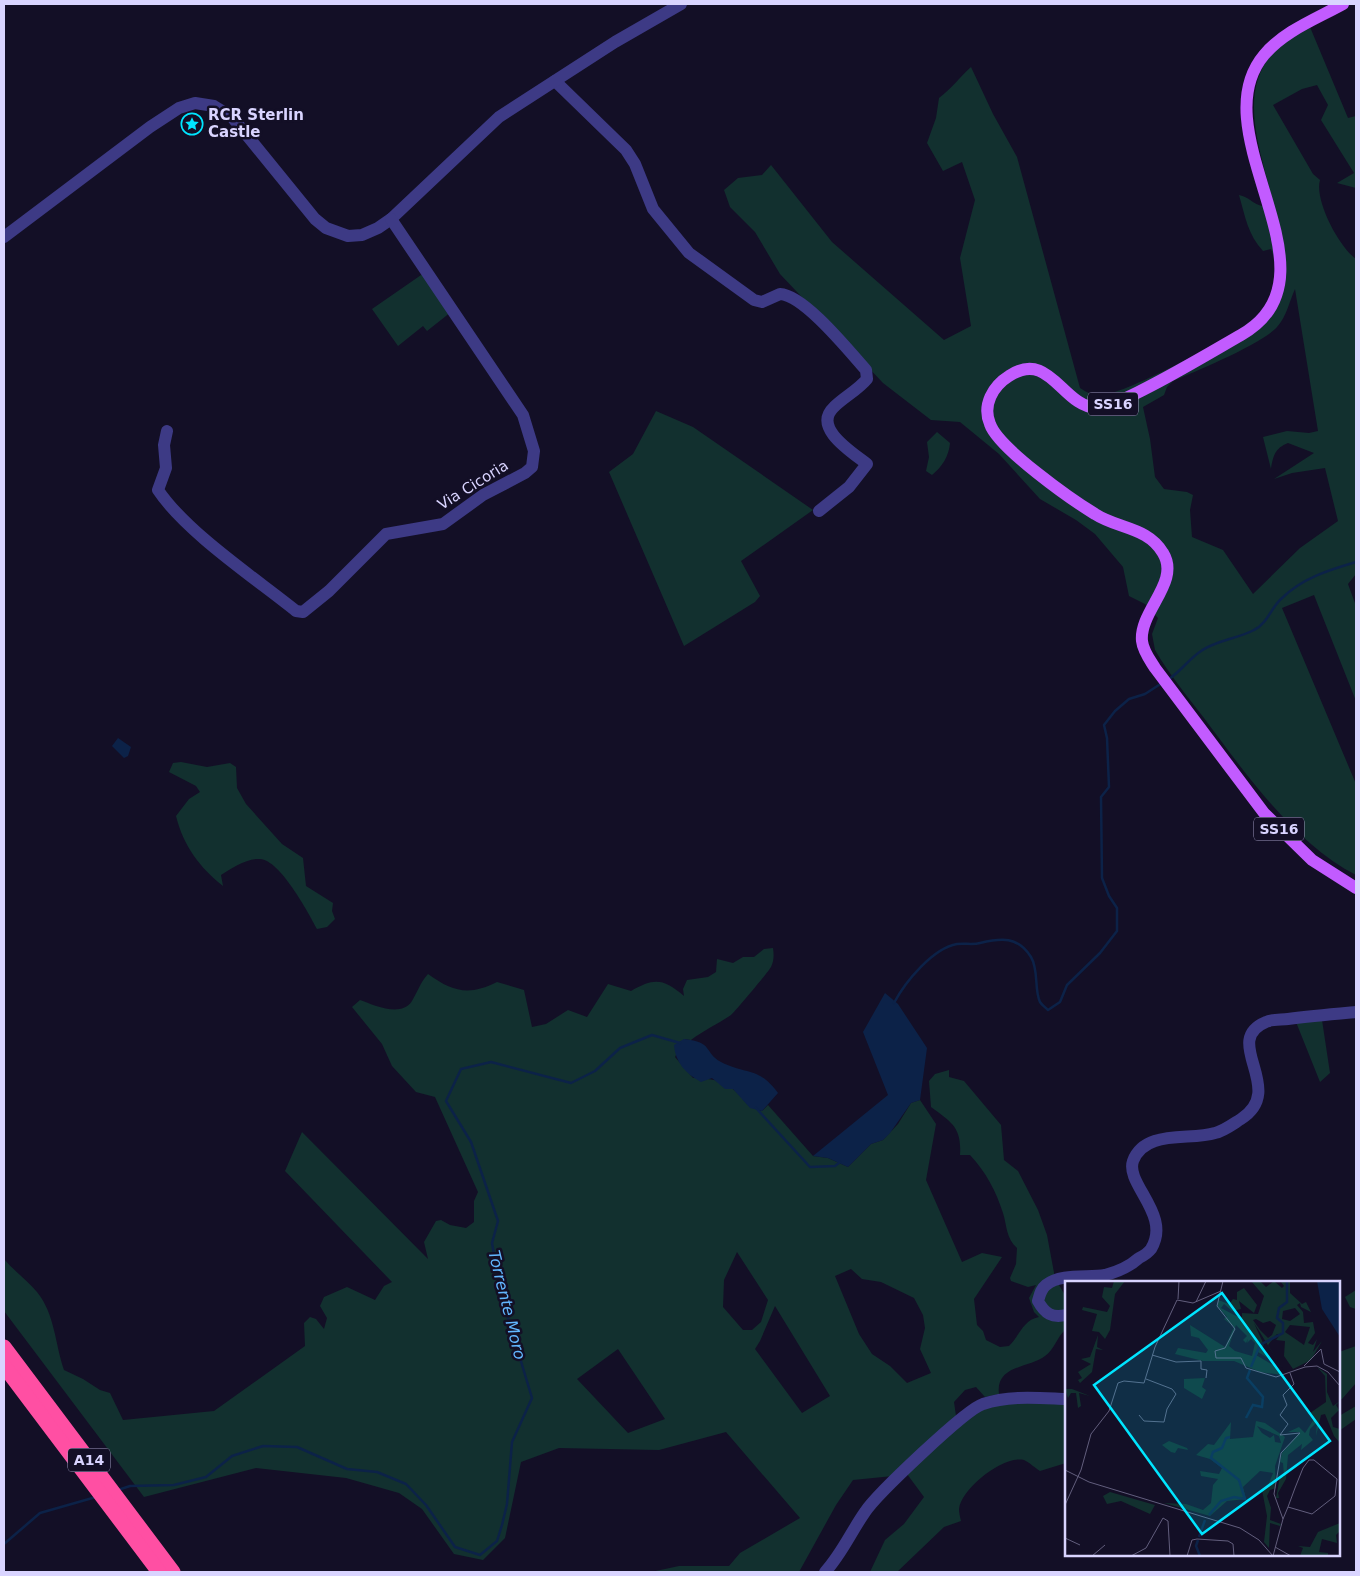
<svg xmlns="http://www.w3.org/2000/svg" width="1360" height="1576" font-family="'DejaVu Sans',sans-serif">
<rect width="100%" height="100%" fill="#130f26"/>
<!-- green -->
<g fill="#12302f" fill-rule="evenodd">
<path d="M1310,27L1348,118L1356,116V188L1337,183L1354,173L1321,120L1328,105L1317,85L1302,89L1273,105L1313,174L1320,180C1314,200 1339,247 1356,259V574L1348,584L1356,606V701L1314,595L1282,608L1356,784V875C1294,843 1245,773 1204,718C1187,696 1169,674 1155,650L1152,634L1158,618L1145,604L1129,596L1123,567L1095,534L1076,520L1040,499L999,454L960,422L931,420L883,383L780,274L755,232L730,207L724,190L738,178L762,175L771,165L832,242L944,340L971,326L960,258L975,200L962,162L943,171L927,143L936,118L939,98C952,88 959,78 971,67L993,114L1017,157L1080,388C1088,393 1095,397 1105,395C1134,389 1241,334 1260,313C1276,295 1280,271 1271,249L1263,251C1248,235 1245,216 1239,195C1249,197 1253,204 1262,206L1272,199C1262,154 1237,94 1272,54C1282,42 1297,35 1310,27ZM1295,289L1318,431L1309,433L1287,431L1263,437L1271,469C1273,456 1275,448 1288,443L1314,453L1274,479L1292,473L1325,468L1338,521L1300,548L1253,594L1223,550L1192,537L1190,510L1193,495L1187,492L1164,489L1155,477L1150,439L1143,407L1164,395L1167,387L1173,381C1196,371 1262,344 1277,327C1287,316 1289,302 1295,289Z"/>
<path d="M424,273L451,312L427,331L423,326L398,346L372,309Z"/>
<path d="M656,411L693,427L813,510L741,561L760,596L755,602L684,646L609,472L633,454Z"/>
<path d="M937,432L950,443C949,456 942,467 932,475L926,471L929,457L927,442Z"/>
<path d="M181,762L207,767L230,763L236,767L237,788L246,804L282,844L303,858L306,886L333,903L332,911L335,919L327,927L317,929C308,912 280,860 260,859C247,858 231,869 221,875L223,886C200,868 183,845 176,816L189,799L200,792L196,786L169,772L173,763Z"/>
<path d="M773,948C774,955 774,961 771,967C769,971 735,1012 731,1015C718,1024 704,1030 691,1040L684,1039L675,1057L693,1078C708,1078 723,1080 734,1090C746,1100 745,1107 762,1111L768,1105L813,1156L828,1158L848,1167L871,1144L883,1140L898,1124L911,1103L920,1100L936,1124L926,1180L962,1262L982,1253L1002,1257L974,1299L977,1325L983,1331L986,1340L1000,1347L1009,1346C1020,1335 1023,1320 1039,1317L1034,1312L1029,1298L1036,1285L1028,1287L1011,1281L1010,1278L1016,1264L1017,1248C1006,1238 1007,1226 1003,1213C996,1191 986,1172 970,1155H960C962,1127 951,1122 931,1107L929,1081L935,1074L949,1070V1077L964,1081L1001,1125L1004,1160L1018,1171L1038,1210L1047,1235L1055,1278L1066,1297V1329C1056,1338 1055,1349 1045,1356C1030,1368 995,1365 999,1394L985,1397L976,1387L965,1390L954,1402L956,1416L893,1476L853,1480L836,1505L799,1572H651L679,1566H729L740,1553L800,1518L726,1432L659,1450L559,1448L521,1462L505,1538L483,1560L454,1554L422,1509L399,1493L346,1478L256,1468L144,1497L4,1311V1259C14,1271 28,1281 37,1292C55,1314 55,1344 64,1370L83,1379L100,1390L110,1393L123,1420L214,1411L305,1346L304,1323L310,1317L316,1319L324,1329L327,1318L320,1306L324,1297L347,1287L375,1300L384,1286L392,1282L285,1171L302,1132L428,1259L424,1242L436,1221L441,1220L450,1225L466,1228L474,1222V1201L478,1192L435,1097L416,1092L392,1066L382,1044L352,1007L360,1000C374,1005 401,1018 412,1001C418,991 420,983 428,974C453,992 469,996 497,982L524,990L532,1027L546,1024L568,1010L587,1017L608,984L631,991C654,978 663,978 684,996L683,989L687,980L708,977L716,972L717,959L733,963L743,957H754L764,949ZM737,1252L768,1300L761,1322L752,1330H743L723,1307L724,1280ZM851,1269L862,1279L881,1282L914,1298L923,1315L925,1328L920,1349L931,1373L907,1383L890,1366L872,1354L859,1334L835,1276ZM775,1306L830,1396L802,1413L755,1349L760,1341ZM618,1349L665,1419L628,1433L577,1379Z"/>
<path d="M1322,1020L1330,1073L1320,1082L1296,1022Z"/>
<path d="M1356,1290V1309L1350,1307L1345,1297Z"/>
<path d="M1356,1346V1383L1342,1399L1339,1400V1352Z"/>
<path d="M1066,1401V1463L1040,1471C1035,1468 1029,1462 1024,1460C1003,1455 961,1489 959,1509C959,1513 960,1517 961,1521L944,1527L897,1572H870L885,1540L904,1524L924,1497L907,1474C929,1454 961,1414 990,1407C1014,1400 1041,1402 1066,1401Z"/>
<path d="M1356,1406V1419L1339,1431V1416Z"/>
</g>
<!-- water -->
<g fill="#0c2248">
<path d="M118,738L131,747L128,756L124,758L112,746Z"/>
<path d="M885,993L898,1004L927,1048L920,1100L911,1103L890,1133L883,1140L871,1144L848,1167L828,1158L813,1156L888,1095L863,1032Z"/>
<path d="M684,1039C714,1042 703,1052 721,1062C746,1075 758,1066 778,1093L762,1111L750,1108L733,1089H725L712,1078L701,1082C686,1074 675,1062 674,1045Z"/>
</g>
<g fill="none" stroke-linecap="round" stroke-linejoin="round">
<!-- stream -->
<g stroke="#0c2248" stroke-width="2.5">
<path d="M1169,679C1181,671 1189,659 1201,651C1217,640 1237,639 1254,630C1267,624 1271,608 1281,599C1302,578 1329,570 1356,562"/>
<path d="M894,1003C905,982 933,948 957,944C965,943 973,945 980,943C1001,938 1018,936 1031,957C1039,970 1034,990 1040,1002C1042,1005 1046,1008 1048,1010L1060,1002L1067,985L1100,953L1117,931V908L1109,896L1102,878L1101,797L1109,787L1107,738L1104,725L1115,711L1129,699L1145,694L1162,683"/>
<path d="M756,1108L810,1167L835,1166L840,1162"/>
<path d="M118,1490L130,1486L174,1485L206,1477L232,1456L263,1446L297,1447L347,1469L377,1472L406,1484L426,1505L455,1547L480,1555L497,1541L502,1525L507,1504L512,1442L532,1398L502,1298L492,1243L498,1221L471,1142L446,1101L461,1069L491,1062L571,1083L595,1071L620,1048L652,1035L680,1043"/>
<path d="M4,1544L40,1513L96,1497"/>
</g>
<!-- minor -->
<g stroke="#3d3a85" stroke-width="12">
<path d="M555,81L626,150L635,164L653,209L689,253L754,300L762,302L780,294C804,295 849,351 866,370L867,379C858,390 844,397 834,407C812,428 852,452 867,464L849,487L819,511"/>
<path d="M4,237L150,127L179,108L195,103L214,106L232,117L315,219L326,228L348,236L362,235L378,228L391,219L499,117L615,42L681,4"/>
<path d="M167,431L164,445L166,468L158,490C186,532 255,578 296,611L303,612L329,591L386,534L443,524L483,495L525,473L532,467L534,451L523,415L391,219"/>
<path d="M1066,1315C1052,1318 1045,1314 1038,1301C1040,1294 1041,1289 1046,1285C1061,1273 1088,1278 1105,1275C1117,1272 1130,1266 1139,1258C1143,1256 1148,1253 1151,1249C1172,1215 1125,1184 1133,1161C1145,1129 1190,1141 1215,1133C1224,1131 1233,1124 1241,1119C1288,1089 1220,1041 1266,1022C1272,1019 1282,1020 1288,1019C1311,1016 1334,1014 1356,1012"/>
<path d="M825,1572C841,1555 851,1532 865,1512C876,1495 966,1409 983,1404C1009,1395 1039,1398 1066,1399"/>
</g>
<!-- major -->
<path stroke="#c25bff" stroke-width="12" d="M1343,4C1316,19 1284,31 1264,55C1198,134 1347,275 1241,335C1216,349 1119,408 1097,408C1062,407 1050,349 1009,376C993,386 982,405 990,424C998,448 1072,500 1095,514C1118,529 1148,527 1163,553C1181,582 1139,611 1142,641C1143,651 1150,660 1155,668L1264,813L1312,860L1356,888"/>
<!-- highway -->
<g stroke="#ff4fa3" stroke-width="15">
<path d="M4,1347L173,1572"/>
<path d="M4,1366L159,1572"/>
</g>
</g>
<!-- icons -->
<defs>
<g id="sight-ring" transform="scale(1.125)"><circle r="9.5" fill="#130f26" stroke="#00e5ff" stroke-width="1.5"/><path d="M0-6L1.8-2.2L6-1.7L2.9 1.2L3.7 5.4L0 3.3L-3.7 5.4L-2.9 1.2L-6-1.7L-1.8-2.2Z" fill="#00e5ff"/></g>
</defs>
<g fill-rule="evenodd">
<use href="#sight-ring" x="192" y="124"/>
</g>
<g text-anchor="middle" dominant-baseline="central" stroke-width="5" stroke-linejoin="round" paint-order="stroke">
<!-- shield labels -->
<g fill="#130f26" stroke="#9e99be" stroke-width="1">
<rect x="1088" y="392.5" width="50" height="23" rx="4"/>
<rect x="1254" y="817.5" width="50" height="23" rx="4"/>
<rect x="68" y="1448.5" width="42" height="23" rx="4"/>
</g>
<g font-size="14" font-weight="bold" fill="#d9d4ff">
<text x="1113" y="404">SS16</text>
<text x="1279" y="829">SS16</text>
<text x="89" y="1460">A14</text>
</g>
<!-- poi labels -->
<g font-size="15" font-weight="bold" fill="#d9d4ff" stroke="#130f26" text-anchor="start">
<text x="208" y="115">RCR Sterlin<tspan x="208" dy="17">Castle</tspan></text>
</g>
<!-- street labels -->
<g font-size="15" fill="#d9d4ff" stroke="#130f26">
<text transform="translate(473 485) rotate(-32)">Via Cicoria</text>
</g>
<!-- water labels -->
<g font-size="16" font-style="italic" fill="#62b6ff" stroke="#130f26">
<text transform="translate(507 1305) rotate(76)">Torrente Moro</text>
</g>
</g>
<!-- overview -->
<g transform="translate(1065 1281)">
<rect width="275" height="275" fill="#130f26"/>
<path d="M49,0H60L50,13L45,49L40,58L34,51L27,50L32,33L17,29L18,26L42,31L45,25L37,16L39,6L47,7ZM186,0H195L201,6L209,0L217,7L219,5L216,1L225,0V12L237,23L241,21L246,31L236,26L235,22L232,24L238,31L239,42L248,41L250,52L243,62L248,64L252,58L248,71L257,60L246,79L228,88L219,75L220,60L211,59L215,54L212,53L203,64L221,93L189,42L199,64L196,67L208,80L193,71L191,74L213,87L217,94L195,91L169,80H138L110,73L113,67L141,72L143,69L134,57L126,55L125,44L160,66L169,46L159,38L162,36L153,26V19L164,23L168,18L172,19V11L179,7L192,24L189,32L174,20L176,28L167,30L159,23L156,27L173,36H177V32L193,33L199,15ZM230,27L235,33L225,40L217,38L218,30ZM191,38L198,42L205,40L211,44L207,54L203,57L195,49L188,39ZM171,44L182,55L178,59L181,62L183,58L182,62L186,58L190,62L187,75L170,70L164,65ZM225,44L245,46L239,64L220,51ZM33,54L32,66L38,69L31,68L27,91L15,102L13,99L17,97L13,91L26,83L16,78L25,76ZM252,86L262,93V111L268,125L275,120L271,124L274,129L266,137L268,146L275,148V162L269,155L260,133L256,134L251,155L252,141L245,148L244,154L248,159L236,169L237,163L223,174L221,198L213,212L214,217H211L215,195L219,196L218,182L215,181L217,172L235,151H223L234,146L240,152L249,138L245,132L261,121L260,95ZM140,97L137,106L141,109L137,118L119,107V98ZM0,108H7L25,115L14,112L16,125L13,127L11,112H6L3,117ZM191,140L200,142L220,156L210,185L211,207L205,209L202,215L206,227L205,239L216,243L215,245L205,242L204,267L199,261L202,235L197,209L204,202L208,192L195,190L178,206L181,218L162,220L145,235L99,222L121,223L138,229L146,222L148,204L153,198L136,195L135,190L154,193L157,187L145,178L131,174L143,163L149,164L166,141L165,158L188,156ZM192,145L214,155L216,162L210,161L209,154L205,157L197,152ZM104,160L122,167L123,169L113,167L110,172L106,171L97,164ZM45,211L90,224L85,233L56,220L42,223L38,215ZM275,242V250L271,254L272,262L257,258L254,271L263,272V275H235L238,267L233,265L245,266L253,251Z" fill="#12302f" fill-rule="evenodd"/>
<path d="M252,0H275V56L257,28Z" fill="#0c2248"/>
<path fill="none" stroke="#0c2248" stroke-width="2.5" d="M186,86L195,64L218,52V42L212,37L214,27L222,21V0M181,137L188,124L197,126L198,116L182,97L185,89M144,234L156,220L169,216L180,218L174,199L146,177L148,171L157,167L161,157L165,156M134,256L140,239M133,259L131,265L135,275"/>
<path fill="none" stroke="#625e7d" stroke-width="1" d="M158,0L152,25L170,48L160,67L150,70L151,77H176L181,87L211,96L240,86L252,85L263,91L275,105M113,18L114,0M131,21L141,0M87,74L111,81L136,80V88L142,89L141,97M239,85L256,68L259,83L275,91M74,134L79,140L99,141L102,128L111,113L107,108L81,98M0,189L24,201L175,247L194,259L208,275M0,224L16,189L26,153L44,130L53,102L59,100L79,102L90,66L112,19L128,22L156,10M218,238L209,213L216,172L235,152L215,154L223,143L215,134L222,124L218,114L229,103L225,92M0,257L15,264M210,266L226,275M27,275L40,264M66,275L81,267L98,237L103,240L105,275M122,275L127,259L132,258L163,260L168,263L169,275M208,275L218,238L223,226L230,207L238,187L244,179H249L272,198L270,215L247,233L223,226"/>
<path fill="#00e5ff" fill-opacity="0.15" stroke="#00e5ff" stroke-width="2.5" d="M157,12L265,160L137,253L29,104Z"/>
<rect width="275" height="275" fill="none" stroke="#d9d4ff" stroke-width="2.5"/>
</g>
<!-- border -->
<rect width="1360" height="1576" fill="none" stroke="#d9d4ff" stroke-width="10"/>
</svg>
